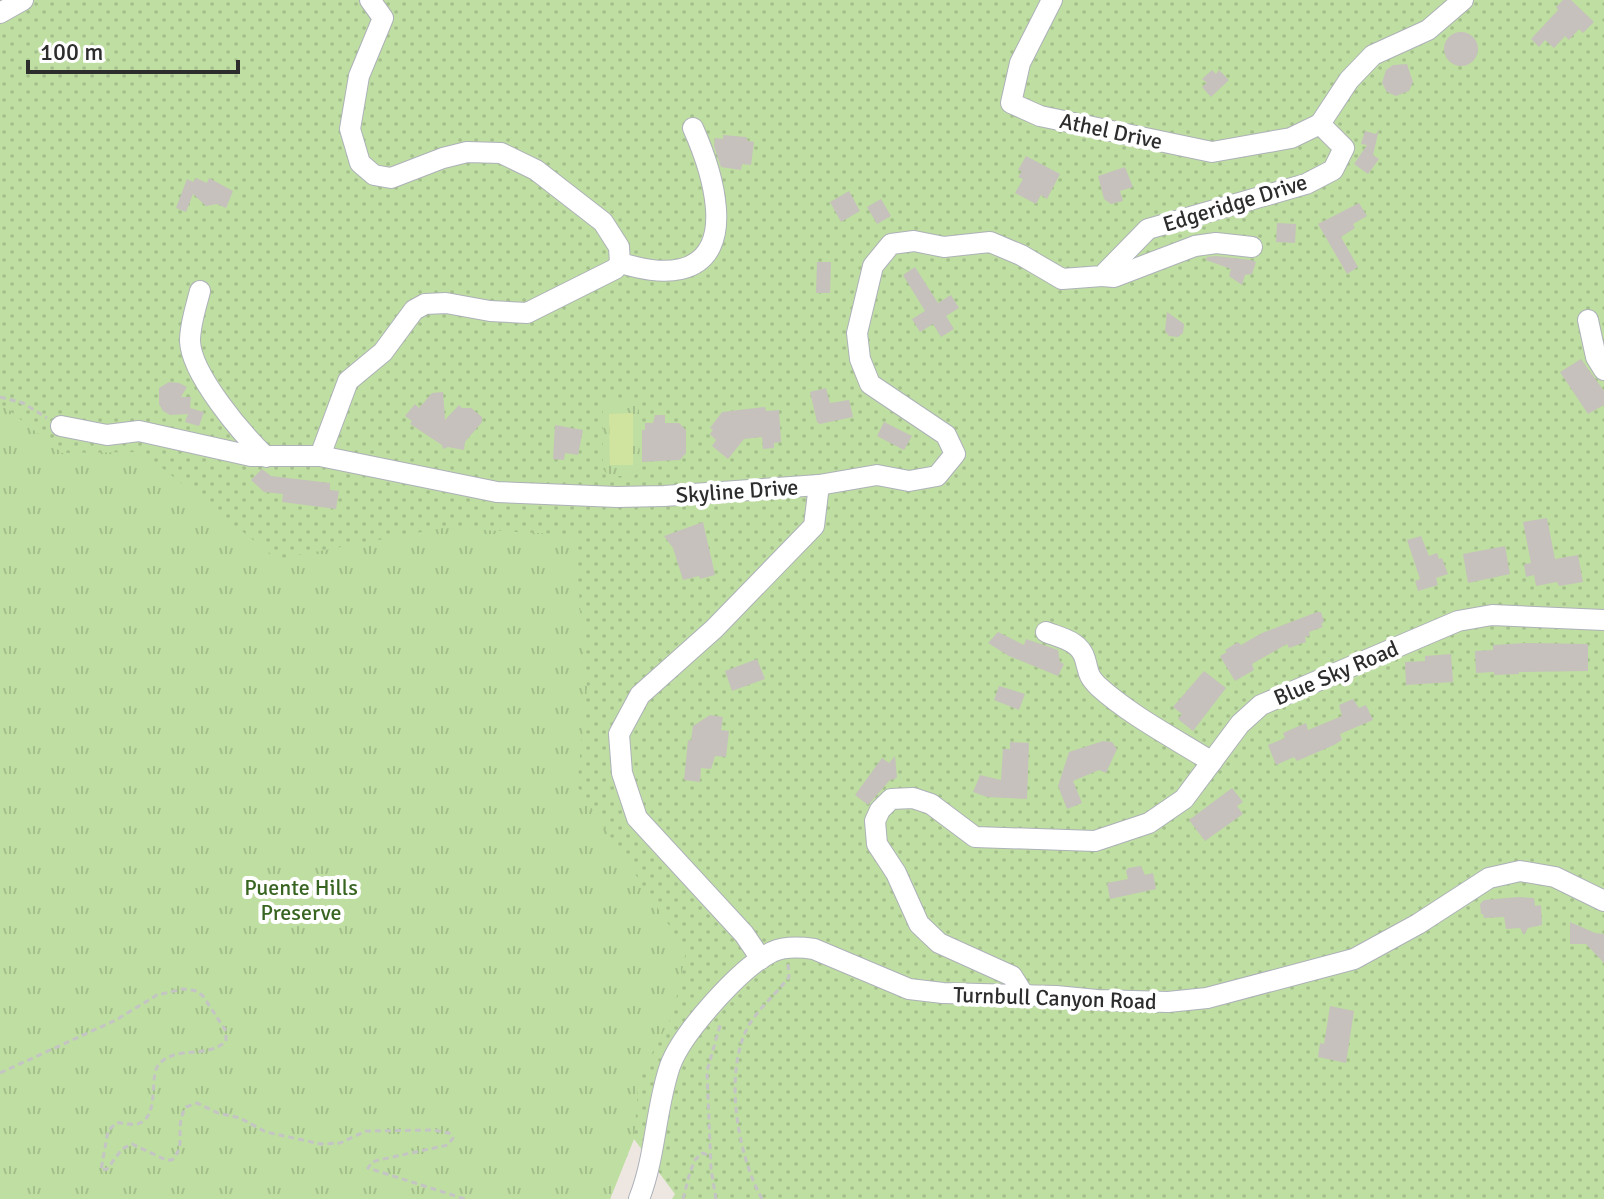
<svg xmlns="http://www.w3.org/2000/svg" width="1604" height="1199" font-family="Signika,sans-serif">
<defs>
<pattern id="grass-dots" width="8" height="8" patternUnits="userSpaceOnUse" patternTransform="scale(2)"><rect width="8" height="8" fill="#bfdea2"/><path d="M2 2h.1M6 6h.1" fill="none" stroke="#a4bf8c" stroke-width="1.8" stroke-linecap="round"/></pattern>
<pattern id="park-tufts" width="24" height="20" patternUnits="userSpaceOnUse" patternTransform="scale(2)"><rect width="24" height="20" fill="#bfdea2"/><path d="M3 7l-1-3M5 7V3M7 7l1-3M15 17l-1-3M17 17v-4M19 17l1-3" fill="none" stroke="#a4bf8c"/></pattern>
</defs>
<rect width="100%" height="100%" fill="#ede6e1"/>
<!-- grass -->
<path fill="url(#grass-dots)" d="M0,0H1604V1199H672L675,1194L634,1139L610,1199H0Z"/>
<!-- park -->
<g fill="url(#park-tufts)">
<path d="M610,402H633L639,409L640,470L634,476H609L603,469V409Z"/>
<path d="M0,407H5L62,453L142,452L277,559L443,528L574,535L587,688L577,786L686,951L673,1014L639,1077L634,1138L610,1199H0Z"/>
</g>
<!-- pitch -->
<path fill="#d1e49f" d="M633,413V465H610L609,414Z"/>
<!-- building -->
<g fill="#c6c1bc">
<path d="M1563,0H1571L1594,22L1583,33L1579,29L1569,40L1565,36L1554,48L1545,40L1539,47L1531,39L1558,10L1556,7Z"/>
<circle cx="1461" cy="49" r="17"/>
<path d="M1407,64L1413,82L1409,91L1396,96L1387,92L1382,83L1386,70L1393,65Z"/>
<path d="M1212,70L1216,74L1219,70L1229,80L1211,97L1202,87L1207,83L1202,79Z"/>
<path d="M1379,129L1373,155L1379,159L1368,174L1354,164L1367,145L1361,144L1365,131L1376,134Z"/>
<path d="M723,135L746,137L748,141L754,142L751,165L742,164L741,170L721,167L714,146L715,138L723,139Z"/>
<path d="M1026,156L1060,174L1047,199L1041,195L1036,204L1015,193L1023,179L1018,177L1022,171L1018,170Z"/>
<path d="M1125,167L1133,187L1120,191L1123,201L1111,204L1104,199L1098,176Z"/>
<path d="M196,178L207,183L209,178L233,191L226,208L217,204L206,206L193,194L186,212L176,208L187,179L193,182Z"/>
<path d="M849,191L860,211L841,222L830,202Z"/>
<path d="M881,199L891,216L877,224L867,207Z"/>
<path d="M1359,203L1367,216L1353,224L1355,228L1341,237L1358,267L1347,274L1318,224Z"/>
<path d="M1277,223L1296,224L1295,243L1276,242Z"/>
<path d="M1216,256L1251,260L1256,262L1252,274L1245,275L1242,285L1229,276L1231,269L1206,260L1207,257Z"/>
<path d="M817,262H831L830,293H816Z"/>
<path d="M915,267L938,303L951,295L959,308L946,316L954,329L941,337L933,324L920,332L912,319L925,311L903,275Z"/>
<path d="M1167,312L1184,324L1183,333L1178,337L1169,336L1165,331Z"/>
<path d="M1581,359L1604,391V405L1588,414L1560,372Z"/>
<path d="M169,382L179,383L187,387L181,397H191L190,408L204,412L199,426L185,422L188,414L170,415L163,411L159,404V388Z"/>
<path d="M826,388L830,403L849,400L853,417L820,424L817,422L810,392Z"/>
<path d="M443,392L445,420L459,405L462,408H471L482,417V422L465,442L464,450L448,447L443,449L442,445L410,424L412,421L405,416L415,404L419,408L432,393Z"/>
<path d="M765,407L766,411L779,410L781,442L774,443V448L763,449L762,437L744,439L728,459L712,446L716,440L710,434L713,430L710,428L722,412Z"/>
<path d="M655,415H665V423H679L686,430V453L680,460L642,462V430H645V423H653Z"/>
<path d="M884,422L912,436L904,450L877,436Z"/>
<path d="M555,425L583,430L578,455L565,453L564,460L553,459Z"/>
<path d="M262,469L271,476L330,483V490L339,491L336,509L282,502L283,494L264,492L251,480Z"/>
<path d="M1547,518L1555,559L1578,555L1583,582L1559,586L1557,582L1536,586L1534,575L1526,577L1524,564L1531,563L1523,522Z"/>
<path d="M703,522L715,575L700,579L699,576L683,580L673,548L664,536Z"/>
<path d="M1421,536L1429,556L1437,553L1439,559L1442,558L1448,574L1436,578L1438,585L1418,591L1415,581L1420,579L1407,540Z"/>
<path d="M1505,546L1510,574L1468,583L1463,554Z"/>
<path d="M1317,612H1321L1324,622L1321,624L1323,627L1309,632L1310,636L1305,637L1306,642L1289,648L1287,644L1252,664L1254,670L1235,681L1220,656L1227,652L1225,650L1238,642L1241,645L1262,633Z"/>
<path d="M998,632L1024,645L1026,639L1058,650L1060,662L1064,664L1058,676L1009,656L988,643Z"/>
<path d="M1526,643L1588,644V671L1519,672V674L1494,675V672L1476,673L1475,651L1493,650V645Z"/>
<path d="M1451,654L1453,682L1406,685L1405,662L1425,661V656Z"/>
<path d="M757,659L765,679L732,691L725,671Z"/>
<path d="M1204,671L1226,688L1193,731L1178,719L1182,714L1173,707Z"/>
<path d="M999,686L1025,694L1019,710L994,700Z"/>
<path d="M1353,699L1359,708L1366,705L1373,720L1340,734L1342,740L1334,745L1297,761L1294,757L1276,765L1268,745L1285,738L1283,733L1306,723L1308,730L1342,716L1339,705Z"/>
<path d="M710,715L723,717L721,730L729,731L726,757L715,756L711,769L701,768L700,782L684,780L688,740L691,741L693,726Z"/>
<path d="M1103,741L1112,742L1117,749L1106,773L1099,770L1073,781L1082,803L1067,809L1058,786L1069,752Z"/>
<path d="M1010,742L1029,743L1027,799L987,797L973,792L980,775L1001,780L1003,749H1010Z"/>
<path d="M895,756L897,777L895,779L890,780L868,805L855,795L882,758L889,763Z"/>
<path d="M1232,788L1243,802L1237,806L1243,814L1205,841L1189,820Z"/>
<path d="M1141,866L1145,875L1153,873L1156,889L1110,899L1107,883L1128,879L1126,871L1128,868Z"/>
<path d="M1518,897L1534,898L1535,906L1541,905L1542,925L1528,928L1524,935L1520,928L1506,929L1504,917L1484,918L1483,914H1481L1480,904L1484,900Z"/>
<path d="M1570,922L1595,933L1604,934V963L1586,944H1570Z"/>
<path d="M1330,1006L1354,1011L1346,1063L1318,1057L1320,1043L1324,1044Z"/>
</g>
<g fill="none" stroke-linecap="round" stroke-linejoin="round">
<!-- minor casing -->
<g stroke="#adb1b8" stroke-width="22">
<g id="minor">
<path d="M1052,0L1020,63L1011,103L1040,116L1212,152L1291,138L1320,124"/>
<path d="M0,13L23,0"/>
<path d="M620,263C639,268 660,274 681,269C741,255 710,166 693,128"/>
<path d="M1102,276L1114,277L1195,246L1216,243L1252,247"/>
<path d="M200,291C196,307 190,324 190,341C191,374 242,434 266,457"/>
<path d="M1588,320L1596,357L1604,370"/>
<path d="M61,426L107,435L139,431L251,456H320L497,492L617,497L664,496L819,485L877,475L909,481L937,476L955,454L946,435L870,384L860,359L857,333L873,266L891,244L914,241L944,247L990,242L1021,255L1062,279L1102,276L1148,229L1306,184L1333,170L1344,148L1320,124L1349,80L1373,55L1428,30L1463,0"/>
<path d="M320,456L348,381L383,352L414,310L425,304L446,303L490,311L527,313L615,269L620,263L619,247L603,222L536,170L501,153L467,152L443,158L391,178L374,175L360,163L350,129L359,76L383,18L370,0"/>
<path d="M1046,632C1061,638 1080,641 1085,659C1089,672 1087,675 1098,686C1131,716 1174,738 1212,762"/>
<path d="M761,959L744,934L637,818L622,773L619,734L640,695L714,629L814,526L819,485"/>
<path d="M1024,995L1012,976L939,943L919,924L896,873L877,844L875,821L880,810L891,799L913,798L931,804L975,837L1095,841L1149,823L1184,799L1240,724L1261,705L1458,621L1492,615L1604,620"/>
<path d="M639,1199C656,1156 655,1110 670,1066C682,1033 740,968 772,952C785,946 800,947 814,949L909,989L943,993L1056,996L1097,1000L1168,1002L1207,998L1354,959L1418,924L1489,878L1520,871L1555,877L1604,901"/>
</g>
</g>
<!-- path -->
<g stroke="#c4c4c4" stroke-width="3" stroke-dasharray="6 4" stroke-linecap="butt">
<path d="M0,397L23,403L47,418"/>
<path d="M0,1073L116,1020L157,995L183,989L197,991L203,996L226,1031V1041C208,1059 179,1045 160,1063C148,1074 160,1110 142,1122C134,1127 124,1122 116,1123L108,1131L101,1170L107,1169L122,1149L132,1144L166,1160H172C188,1144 173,1128 186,1107L197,1103L218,1113L240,1118L266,1132L321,1144L340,1143L366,1131L434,1130L449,1133L453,1138L448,1145L379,1160L372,1162L368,1168L465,1199"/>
<path d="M683,1199L690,1172L695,1160L702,1153L711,1156"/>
<path d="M716,1199L711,1169L707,1071L721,1022"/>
<path d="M762,1199C737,1154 723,1071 749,1025C760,1007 776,994 789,977L788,963"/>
</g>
<!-- minor -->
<use href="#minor" stroke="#fff" stroke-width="20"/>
</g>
<g text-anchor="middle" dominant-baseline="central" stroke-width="8" stroke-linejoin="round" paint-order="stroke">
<!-- street labels -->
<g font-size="22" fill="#2d2d2d" stroke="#fff">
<text transform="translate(1111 131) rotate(12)">Athel Drive</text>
<text transform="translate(1235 203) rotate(-17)">Edgeridge Drive</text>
<text transform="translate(737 491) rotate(-4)">Skyline Drive</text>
<text transform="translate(1336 673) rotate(-23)">Blue Sky Road</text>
<text transform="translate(1055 998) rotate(2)">Turnbull Canyon Road</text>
</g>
<!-- park labels -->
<g font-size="22" fill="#396522" stroke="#fff">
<text x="301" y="887">Puente Hills<tspan x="301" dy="25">Preserve</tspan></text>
</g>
</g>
<!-- scale -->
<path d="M28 60v12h210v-12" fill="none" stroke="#2d2d2d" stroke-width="4"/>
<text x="40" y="60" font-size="24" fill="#2d2d2d" stroke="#ffffff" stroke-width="6" paint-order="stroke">100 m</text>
</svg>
